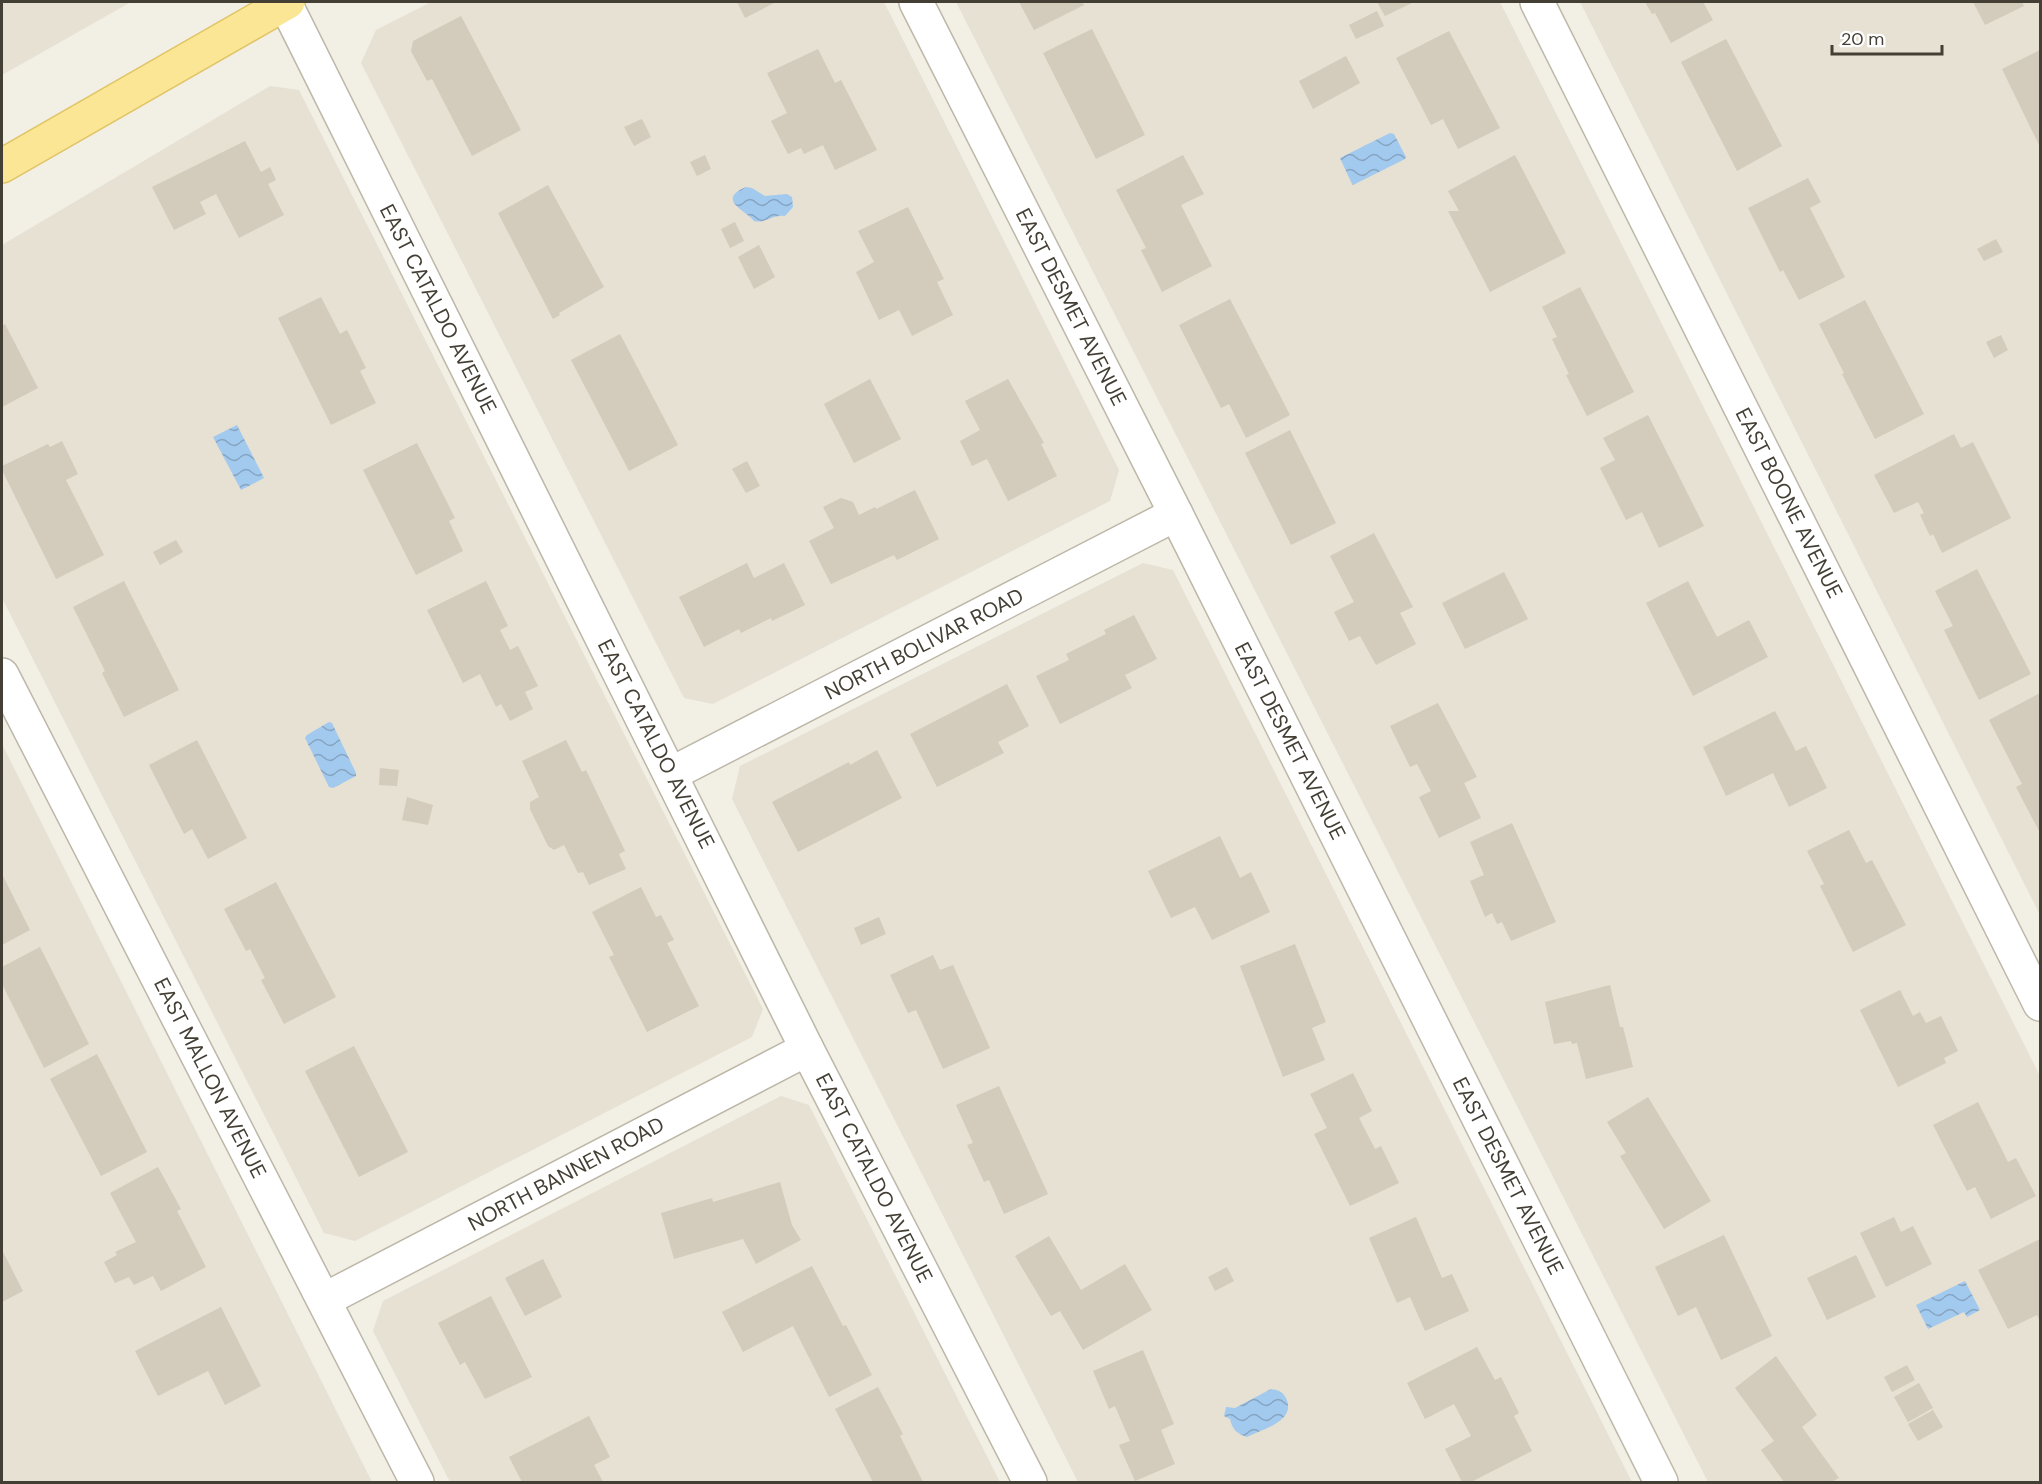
<svg xmlns="http://www.w3.org/2000/svg" width="2042" height="1484" font-family="'DM Sans',sans-serif">
<defs>
<pattern id="water-waves" width="16" height="10" patternUnits="userSpaceOnUse" patternTransform="scale(1.5)"><rect width="16" height="10" fill="#a2c9ee"/><path d="M0 5q4-4 8 0t8 0" fill="none" stroke="#86a5c2"/></pattern>
</defs>
<rect width="100%" height="100%" fill="#f2efe5"/>
<!-- residential -->
<g fill="#e6e1d3">
<path d="M2,2H131L2,75Z"/>
<path d="M431,2H884L1119,470L1110,501L713,704L684,698L361,63L376,30Z"/>
<path d="M956,2H1500L2040,1076V1482H1708Z"/>
<path d="M1580,2H2040V915Z"/>
<path d="M270,86L299,90L763,1009L752,1037L355,1241L324,1233L2,598V245Z"/>
<path d="M1143,563L1173,570L1632,1482H1078L732,799L740,766Z"/>
<path d="M2,744L372,1482H2Z"/>
<path d="M781,1096L809,1105L1000,1482H450L373,1331L383,1301Z"/>
</g>
<!-- water -->
<g fill="url(#water-waves)">
<path d="M1390,133L1394,134L1406,157L1405,159L1353,185L1352,184L1340,158Z"/>
<path d="M746,187L752,188L765,196L787,194L792,197L793,207L785,216C773,214 765,224 754,221C747,211 715,200 746,187Z"/>
<path d="M237,425L264,478L241,490L213,437Z"/>
<path d="M329,722L332,723L356,773V776L333,788L329,787L305,738L307,735Z"/>
<path d="M1965,1281L1980,1310L1967,1317L1964,1312L1928,1329L1916,1305Z"/>
<path d="M1271,1389C1278,1390 1282,1391 1286,1398C1297,1421 1263,1429 1247,1437C1237,1434 1232,1429 1230,1419L1224,1416L1226,1407L1235,1408Z"/>
</g>
<!-- building -->
<g fill="#d3cbbb">
<path d="M737,2H776L745,18Z"/>
<path d="M1019,2H1082L1084,5L1034,30Z"/>
<path d="M1377,2H1414L1385,16Z"/>
<path d="M1645,2H1703L1713,20L1671,43L1655,13L1652,14Z"/>
<path d="M1973,2H2022L2024,6L1985,25Z"/>
<path d="M1377,11L1384,26L1356,39L1349,25Z"/>
<path d="M461,16L521,130L472,156L432,79L427,81L411,51L413,41Z"/>
<path d="M1092,29L1145,135L1096,159L1043,53Z"/>
<path d="M1449,31L1500,128L1458,149L1443,119L1431,125L1396,58Z"/>
<path d="M1726,39L1782,146L1737,171L1681,62Z"/>
<path d="M818,49L835,83L841,80L877,150L835,170L823,145L804,154L801,148L788,154L771,121L787,113L767,73Z"/>
<path d="M2040,50V147L2002,69Z"/>
<path d="M1346,56L1360,83L1313,109L1299,81Z"/>
<path d="M642,119L651,137L634,146L624,127Z"/>
<path d="M245,141L261,172L270,167L276,180L268,184L284,215L239,238L216,194L200,202L206,214L174,230L152,187Z"/>
<path d="M705,155L711,169L697,176L690,162Z"/>
<path d="M1183,155L1204,194L1181,205L1212,266L1162,292L1141,250L1146,248L1116,190Z"/>
<path d="M1515,155L1566,253L1490,292L1448,211H1459L1448,191Z"/>
<path d="M1808,178L1821,202L1810,208L1845,277L1799,300L1783,270L1780,272L1748,208Z"/>
<path d="M548,185L604,287L559,313L560,315L553,319L498,213Z"/>
<path d="M908,207L944,279L937,282L953,315L912,336L899,310L879,320L856,272L874,262L858,231Z"/>
<path d="M735,222L744,241L730,248L721,229Z"/>
<path d="M1996,239L2003,252L1984,261L1977,249Z"/>
<path d="M759,245L775,277L754,289L738,257Z"/>
<path d="M1580,287L1634,392L1587,416L1566,375L1569,374L1552,339L1557,337L1542,307Z"/>
<path d="M321,297L340,334L347,330L366,368L360,371L376,403L331,425L278,318Z"/>
<path d="M1230,299L1290,415L1246,438L1229,404L1221,408L1179,325Z"/>
<path d="M1865,300L1924,414L1875,439L1842,374L1844,373L1819,324Z"/>
<path d="M5,324L38,388L2,407V326Z"/>
<path d="M620,334L678,445L629,471L571,360Z"/>
<path d="M2001,335L2008,350L1994,358L1986,342Z"/>
<path d="M870,379L901,439L854,463L824,404Z"/>
<path d="M1008,379L1044,443L1041,444L1057,476L1008,501L987,459L972,466L960,441L980,430L965,401Z"/>
<path d="M1648,415L1704,526L1659,548L1642,512L1626,520L1600,468L1615,460L1603,438Z"/>
<path d="M1290,430L1336,523L1291,545L1245,453Z"/>
<path d="M1954,434L1961,448L1973,442L2011,518L1942,553L1933,534L1930,536L1920,515L1924,513L1918,502L1894,513L1874,475Z"/>
<path d="M62,441L78,474L66,480L104,555L56,579L2,470V466L48,444L50,447Z"/>
<path d="M417,443L455,518L449,521L463,551L416,575L363,470Z"/>
<path d="M747,461L760,486L746,493L732,469Z"/>
<path d="M915,490L939,539L897,560L894,555L831,584L809,541L834,528L823,507L841,498L853,502L859,515L875,507L876,509Z"/>
<path d="M1374,533L1413,607L1400,613L1416,644L1376,665L1360,636L1349,641L1334,612L1354,602L1330,556Z"/>
<path d="M176,540L183,552L160,565L153,552Z"/>
<path d="M747,563L754,578L784,563L805,605L772,621L771,618L741,633L739,629L704,647L679,597Z"/>
<path d="M1977,569L2031,674L1979,700L1944,630L1953,626L1935,591Z"/>
<path d="M1504,572L1528,619L1465,649L1442,603Z"/>
<path d="M124,581L179,690L124,717L102,673L105,671L73,607Z"/>
<path d="M486,581L508,626L500,630L510,650L518,646L538,686L525,692L533,709L510,721L501,704L496,707L480,674L463,683L427,610Z"/>
<path d="M1688,581L1717,637L1749,620L1768,657L1693,696L1646,603Z"/>
<path d="M1134,615L1157,659L1125,675L1132,688L1060,724L1036,676L1069,660L1066,654L1106,634L1104,630Z"/>
<path d="M1007,684L1029,726L998,742L1004,753L937,787L910,734Z"/>
<path d="M2040,693V830L2039,831L2016,787L2022,784L1989,720Z"/>
<path d="M1438,703L1477,777L1464,783L1481,818L1439,838L1419,797L1431,791L1417,764L1410,767L1390,726Z"/>
<path d="M1775,711L1796,751L1806,746L1827,788L1789,807L1773,773L1726,796L1703,747Z"/>
<path d="M197,740L247,838L208,859L192,829L184,834L149,765Z"/>
<path d="M566,740L582,772L586,770L625,851L619,854L626,869L589,885L583,872L578,873L564,845L554,850L548,846L530,809V802L539,797L522,761Z"/>
<path d="M877,750L902,798L798,852L772,802L849,762L850,765Z"/>
<path d="M380,768L399,770L397,786L379,785Z"/>
<path d="M407,797L433,805L428,825L402,820Z"/>
<path d="M1512,823L1556,922L1511,941L1502,922L1497,924L1492,913L1485,917L1470,881L1484,875L1470,842Z"/>
<path d="M1849,830L1866,863L1872,860L1906,925L1853,952L1820,886L1824,884L1807,851Z"/>
<path d="M1220,836L1240,878L1251,872L1270,912L1212,940L1195,907L1171,918L1148,871Z"/>
<path d="M2,874L30,930L2,945Z"/>
<path d="M276,882L336,997L284,1024L261,980L265,978L250,949L246,951L224,909Z"/>
<path d="M641,887L656,917L661,915L674,940L667,943L699,1006L647,1032L609,957L614,955L592,912Z"/>
<path d="M879,917L886,934L861,945L854,928Z"/>
<path d="M1295,944L1326,1022L1312,1028L1325,1060L1283,1077L1240,966Z"/>
<path d="M40,947L89,1044L44,1068L2,984V967Z"/>
<path d="M933,955L940,970L953,965L990,1048L943,1069L916,1010L908,1013L890,975Z"/>
<path d="M1610,985L1620,1027H1623L1633,1067L1586,1079L1577,1043L1572,1044L1571,1041L1554,1044L1545,1002Z"/>
<path d="M1900,990L1913,1016L1920,1012L1926,1023L1941,1016L1958,1051L1944,1058L1946,1063L1898,1087L1860,1010Z"/>
<path d="M354,1046L408,1152L359,1177L305,1071Z"/>
<path d="M97,1054L147,1152L101,1176L50,1079Z"/>
<path d="M1353,1073L1372,1111L1359,1118L1375,1149L1381,1146L1399,1183L1350,1206L1314,1134L1327,1128L1310,1094Z"/>
<path d="M999,1086L1048,1194L1004,1214L989,1180L984,1182L967,1145L973,1143L956,1105Z"/>
<path d="M1648,1097L1711,1201L1664,1229L1620,1156L1626,1153L1607,1122Z"/>
<path d="M1978,1102L2008,1162L2016,1158L2036,1196L1991,1219L1975,1187L1967,1191L1933,1125Z"/>
<path d="M158,1167L181,1209L177,1211L206,1267L161,1291L153,1276L134,1285L129,1277L115,1283L104,1262L117,1255L115,1252L136,1242L110,1193Z"/>
<path d="M780,1182L792,1225L801,1240L756,1264L743,1239L674,1259L661,1213L712,1198L713,1202Z"/>
<path d="M1416,1217L1442,1278L1452,1274L1469,1311L1425,1331L1410,1297L1397,1303L1369,1238Z"/>
<path d="M1894,1217L1901,1232L1913,1226L1932,1264L1886,1287L1860,1233Z"/>
<path d="M1724,1235L1772,1336L1721,1360L1696,1307L1678,1316L1655,1267Z"/>
<path d="M1049,1236L1081,1290L1125,1264L1152,1310L1083,1350L1060,1311L1051,1316L1015,1256Z"/>
<path d="M2040,1239V1321L2037,1315L2008,1329L1978,1270Z"/>
<path d="M2,1250L23,1291L2,1302Z"/>
<path d="M1856,1255L1876,1297L1827,1320L1807,1278Z"/>
<path d="M543,1259L562,1297L525,1316L505,1278Z"/>
<path d="M812,1266L843,1326L846,1325L872,1375L829,1397L793,1326L743,1352L722,1312Z"/>
<path d="M1227,1267L1234,1281L1215,1291L1208,1277Z"/>
<path d="M491,1296L532,1377L485,1399L465,1362L460,1365L438,1323Z"/>
<path d="M221,1307L261,1386L225,1405L208,1371L158,1396L135,1351Z"/>
<path d="M1477,1347L1495,1380L1501,1377L1519,1413L1514,1416L1532,1451L1471,1482H1462L1445,1449L1471,1436L1454,1404L1425,1419L1407,1383Z"/>
<path d="M1143,1350L1174,1424L1161,1430L1175,1464L1135,1481L1119,1445L1130,1441L1115,1406L1109,1409L1093,1371Z"/>
<path d="M1776,1356L1817,1415L1802,1427L1839,1478L1831,1482H1784L1761,1450L1774,1441L1735,1388Z"/>
<path d="M1907,1365L1915,1380L1892,1392L1884,1377Z"/>
<path d="M1919,1383L1933,1408L1908,1422L1894,1397Z"/>
<path d="M878,1387L903,1434L900,1436L923,1482H873L835,1409Z"/>
<path d="M1933,1410L1943,1427L1918,1441L1908,1424Z"/>
<path d="M589,1416L610,1457L594,1465L603,1482H522L509,1457Z"/>
</g>
<g fill="none" stroke-linecap="round" stroke-linejoin="round">
<!-- minor casing -->
<g stroke="#bdb7a8" stroke-width="36">
<g id="minor">
<path d="M916,2L1176,514L1661,1482"/>
<path d="M1537,2L2040,1004"/>
<path d="M285,3L807,1049L1030,1482"/>
<path d="M2,675L417,1482"/>
<path d="M671,774L1176,514"/>
<path d="M324,1300L807,1049"/>
</g>
</g>
<!-- major casing -->
<g stroke="#e0c465" stroke-width="36">
<path id="major" d="M2,166L288,2"/>
</g>
<!-- minor -->
<use href="#minor" stroke="#fff" stroke-width="33"/>
<!-- major -->
<use href="#major" stroke="#fbe695" stroke-width="33"/>
</g>
<g text-anchor="middle" dominant-baseline="central" stroke-width="5" stroke-linejoin="round" paint-order="stroke">
<!-- street labels -->
<g font-size="21" fill="#443f35" stroke="#fff">
<text transform="translate(1071 307) rotate(63)">EAST DESMET AVENUE</text>
<text transform="translate(438 309) rotate(63)">EAST CATALDO AVENUE</text>
<text transform="translate(1789 503) rotate(63)">EAST BOONE AVENUE</text>
<text transform="translate(924 644) rotate(-27)">NORTH BOLIVAR ROAD</text>
<text transform="translate(1290 741) rotate(63)">EAST DESMET AVENUE</text>
<text transform="translate(656 744) rotate(63)">EAST CATALDO AVENUE</text>
<text transform="translate(210 1078) rotate(63)">EAST MALLON AVENUE</text>
<text transform="translate(566 1174) rotate(-28)">NORTH BANNEN ROAD</text>
<text transform="translate(1508 1176) rotate(63)">EAST DESMET AVENUE</text>
<text transform="translate(874 1178) rotate(63)">EAST CATALDO AVENUE</text>
</g>
</g>
<!-- border -->
<rect width="2042" height="1484" fill="none" stroke="#443f35" stroke-width="6"/>
<!-- scale -->
<path d="M1832 45v9h110v-9" fill="none" stroke="#443f35" stroke-width="3"/>
<text x="1841" y="45" font-size="18" fill="#443f35" stroke="#ffffff" stroke-width="4.5" paint-order="stroke">20 m</text>
</svg>
